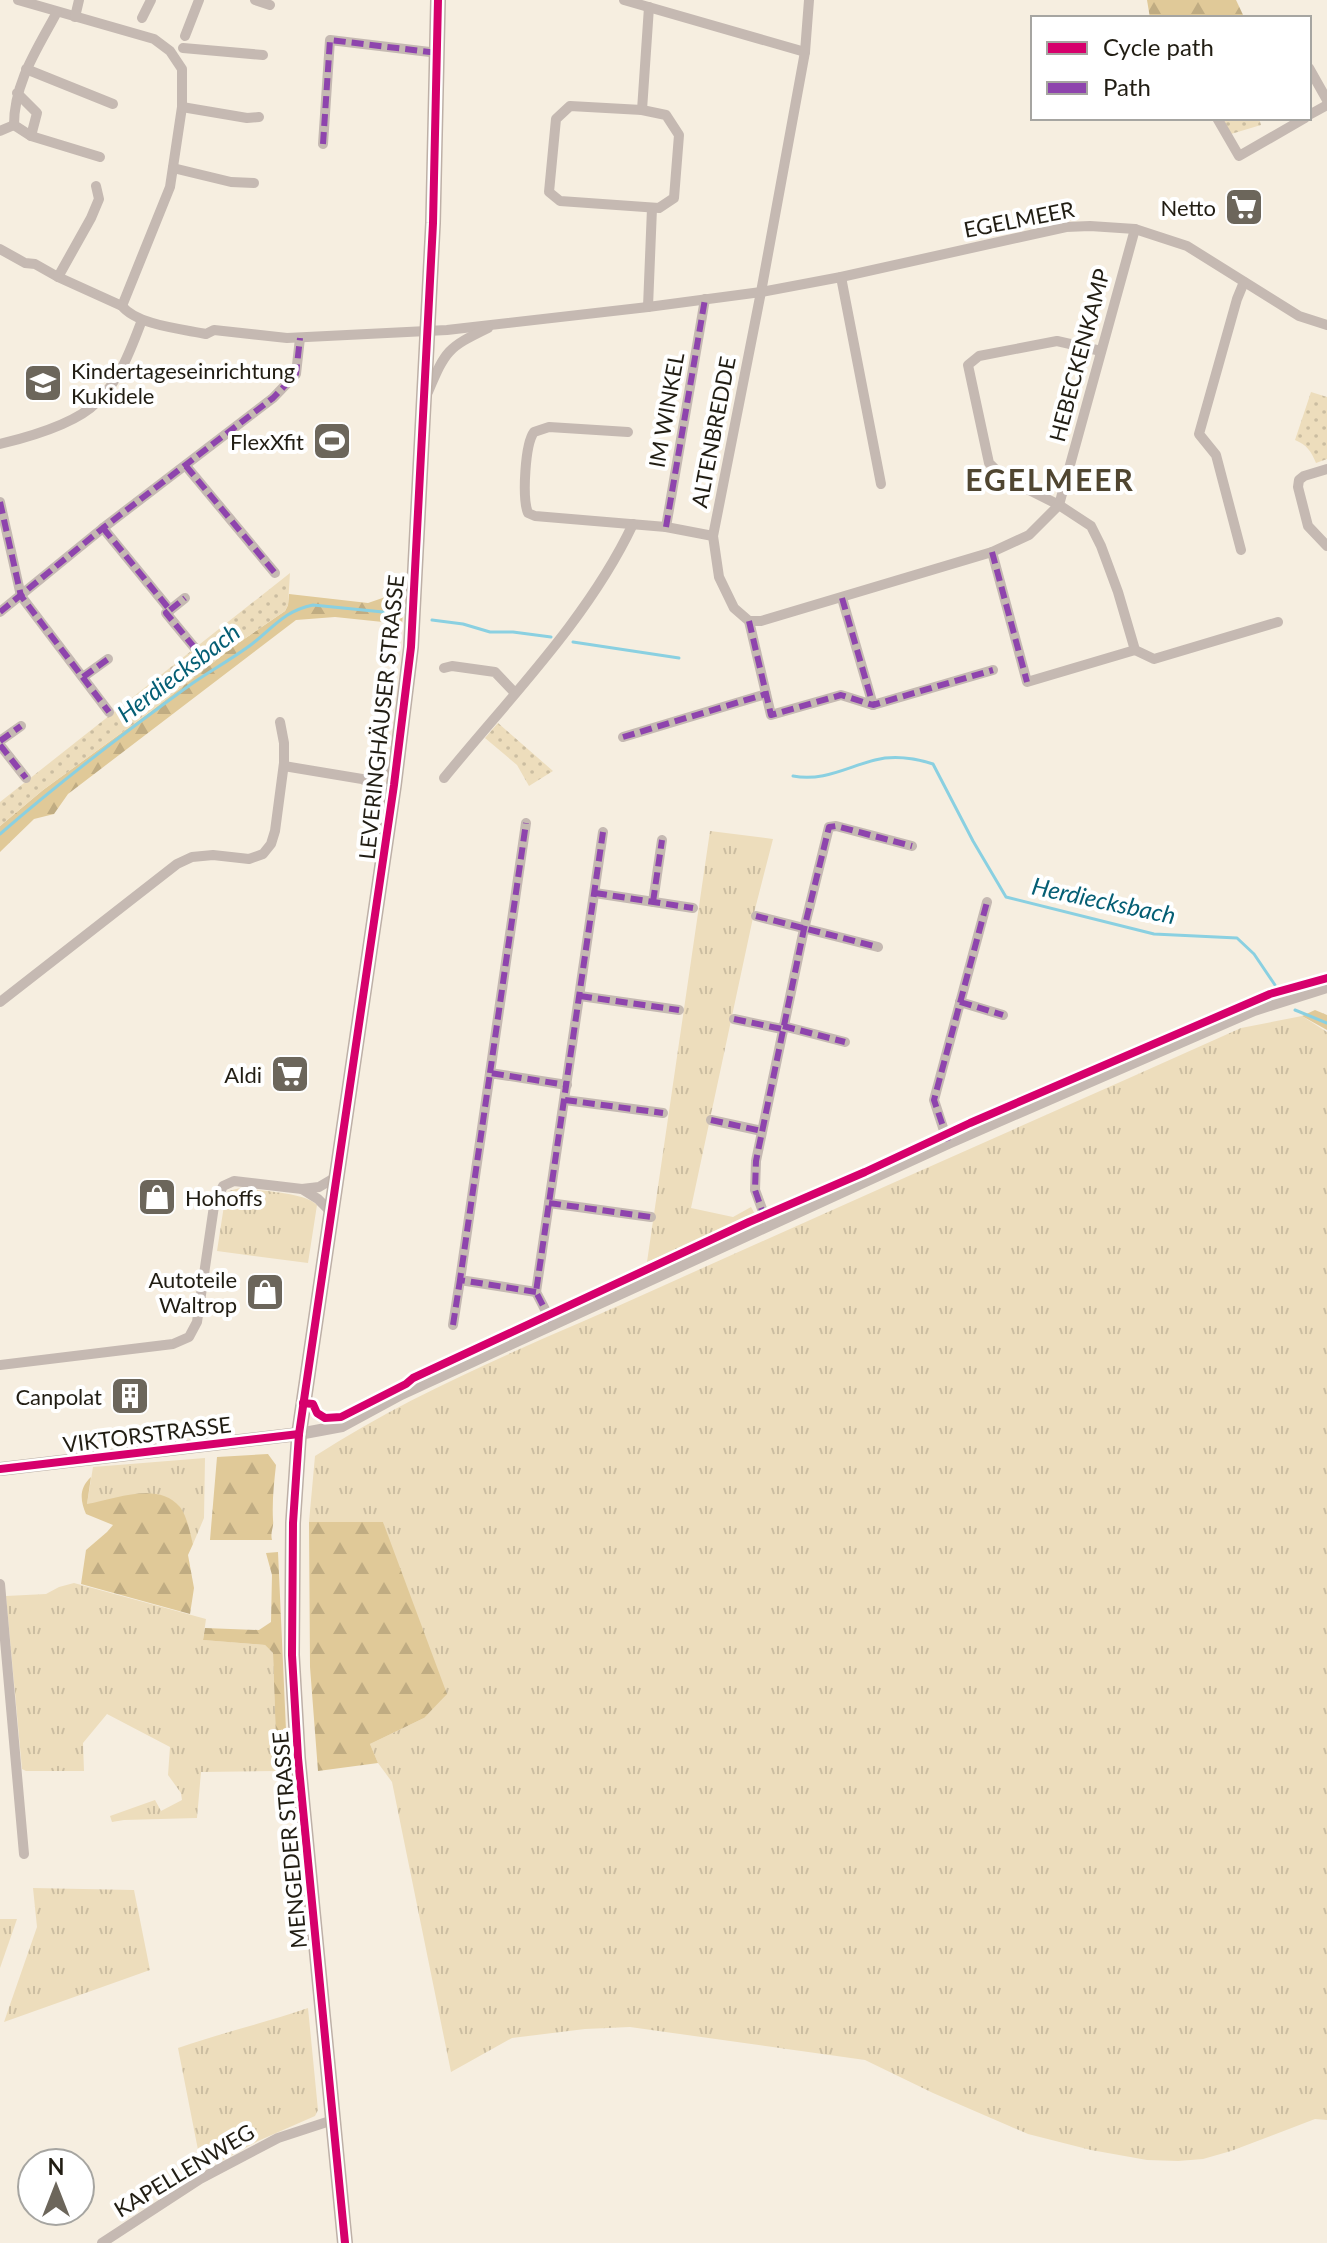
<svg xmlns="http://www.w3.org/2000/svg" width="1327" height="2243" font-family="Lato,sans-serif">
<defs>
<pattern id="grass-tufts" width="24" height="20" patternUnits="userSpaceOnUse" patternTransform="scale(2)"><rect width="24" height="20" fill="#edddbc"/><path d="M3 7l-1-3M5 7V3M7 7l1-3M15 17l-1-3M17 17v-4M19 17l1-3" fill="none" stroke="#cbbda1"/></pattern>
<pattern id="forest-firs" width="22" height="20" patternUnits="userSpaceOnUse" patternTransform="scale(2)"><rect width="22" height="20" fill="#e0c998"/><path d="M5 1l3.5 6h-7zM16 11l3.5 6h-7z" fill="#c0ac82"/></pattern>
<pattern id="park-dots" width="8" height="8" patternUnits="userSpaceOnUse" patternTransform="scale(2)"><rect width="8" height="8" fill="#edddbc"/><path d="M2 2h.1M6 6h.1" fill="none" stroke="#cbbda1" stroke-width="1.8" stroke-linecap="round"/></pattern>
</defs>
<rect width="100%" height="100%" fill="#f6eee0"/>
<!-- grass -->
<g fill="url(#grass-tufts)">
<path d="M710,831L773,839L754,913L691,1208L733,1217L751,1207L756,1216L647,1262Z"/>
<path d="M1302,1016L1327,1032V2120L1315,2119L1231,2151L1203,2159L1178,2161L1147,2160L1091,2150L1028,2134L933,2093L865,2060L630,2027L585,2029L512,2038L451,2072L392,1782L378,1763L370,1744L424,1718L383,1522H309L315,1456C421,1387 541,1341 656,1289C851,1201 1047,1115 1241,1028Z"/>
<path d="M240,1188C259,1191 305,1192 317,1205L308,1263L217,1251L225,1199L229,1191Z"/>
<path d="M205,1458L204,1518L193,1544L181,1509L87,1504L93,1467Z"/>
<path d="M74,1583L206,1619L203,1640L265,1645L273,1653L277,1771L201,1772L197,1818L124,1820L112,1822L110,1816L155,1800L161,1811L182,1800L181,1793L168,1775L170,1747L107,1714L83,1743L84,1771H26L22,1769L6,1596L46,1594L59,1587Z"/>
<path d="M33,1888L134,1890L150,1970L4,2022L37,1927Z"/>
<path d="M0,1919H17L0,1968Z"/>
<path d="M308,2008L318,2110L315,2116L258,2141L214,2165L209,2166L204,2163L199,2155L178,2048C221,2033 265,2023 308,2008Z"/>
</g>
<!-- forest -->
<g fill="url(#forest-firs)">
<path d="M1147,0H1236L1244,17L1150,18Z"/>
<path d="M397,593L404,604L402,624L335,617L296,620L68,794L54,814L34,819L0,852V826L43,790L150,712L234,646L285,611L288,605L289,594L368,603Z"/>
<path d="M1315,1010L1327,1015V1030L1302,1016Z"/>
<path d="M268,1454L276,1465C274,1483 272,1501 273,1520C274,1528 270,1532 272,1540H210L217,1457Z"/>
<path d="M91,1477L87,1504C116,1499 158,1481 180,1507C187,1516 190,1533 193,1544L188,1555L194,1588L190,1614L81,1584L86,1550L107,1532L113,1525L86,1514C80,1500 79,1488 91,1477Z"/>
<path d="M309,1522H383L447,1694L424,1718L370,1744L378,1763L318,1771L310,1667Z"/>
<path d="M278,1552L286,1730L290,1771H277L273,1653L265,1645L203,1640L205,1628L259,1630L271,1622L272,1575L266,1553Z"/>
</g>
<!-- park -->
<g fill="url(#park-dots)">
<path d="M1222,118H1259L1261,125L1231,134Z"/>
<path d="M1311,392L1327,397V459L1316,463C1311,451 1307,445 1295,440Z"/>
<path d="M290,573L288,605L285,611L234,646L150,712L43,790L0,826V802Z"/>
<path d="M498,723L553,771L529,786L517,765L485,738Z"/>
</g>
<g fill="none" stroke-linecap="round" stroke-linejoin="round">
<!-- stream -->
<g stroke="#8ad0e1" stroke-width="3">
<path d="M432,620L463,624L490,632H513L551,637"/>
<path d="M573,642L679,658"/>
<path d="M793,776C823,782 847,767 875,760C895,755 914,758 933,764L973,841L1006,897L1154,934L1237,938L1254,954L1275,985"/>
<path d="M0,834C61,781 125,732 190,685C210,671 232,659 252,644C274,627 284,611 313,605L403,614"/>
<path d="M1295,1010L1327,1023"/>
</g>
<!-- minor -->
<g stroke="#c5b9b2" stroke-width="10">
<path d="M18,0L154,39L170,51L182,69V107L170,187L122,306"/>
<path d="M255,0L270,5"/>
<path d="M624,0L805,52"/>
<path d="M809,0L805,52L761,292L713,536L719,577L734,608L749,621L771,715L841,695L873,705L993,670"/>
<path d="M75,17L79,0"/>
<path d="M142,18L151,0"/>
<path d="M185,36L199,0"/>
<path d="M183,48L263,55"/>
<path d="M1309,68L1327,100"/>
<path d="M26,69L113,104"/>
<path d="M17,93L37,113L31,136L14,125C14,82 38,48 57,12"/>
<path d="M570,106L642,110L666,115L679,135L674,198L659,208L560,201L549,192L556,119Z"/>
<path d="M182,107L247,118L259,117"/>
<path d="M642,110L649,7"/>
<path d="M1309,115L1327,105"/>
<path d="M1217,118L1239,156L1305,118"/>
<path d="M0,131L14,125"/>
<path d="M31,136L100,157"/>
<path d="M323,144L330,40L438,53"/>
<path d="M173,168L231,182L254,183"/>
<path d="M0,249L25,263L35,264L58,277L122,306C137,325 182,329 206,334L214,330L287,338L447,330L648,307L761,292L841,277L1066,227L1090,226L1135,229L1187,246L1299,316L1327,325"/>
<path d="M58,277L91,218L99,199L96,186"/>
<path d="M841,277L881,484"/>
<path d="M648,307L652,208"/>
<path d="M1101,351L1057,341L979,356L968,365L989,463L1003,477L1059,505L1091,526L1101,546L1118,592L1135,650L1154,659L1278,622"/>
<path d="M428,392C446,350 447,348 488,328"/>
<path d="M628,432L549,427L534,432C525,444 522,498 528,513L535,516L666,527L713,536"/>
<path d="M0,444C29,437 76,424 97,402C120,380 131,349 142,320"/>
<path d="M186,466L275,573"/>
<path d="M1327,469L1304,476L1299,480L1298,487L1308,526L1327,546"/>
<path d="M0,502L21,596L109,712"/>
<path d="M666,527L705,299"/>
<path d="M103,528L170,610L166,613L194,647"/>
<path d="M1241,550L1216,455L1199,434L1237,299L1244,282"/>
<path d="M992,552L1027,682L1135,650"/>
<path d="M842,598L873,705"/>
<path d="M170,610L185,598"/>
<path d="M0,612L103,528L273,398L296,374L300,338"/>
<path d="M749,621H761L992,552L1029,535L1059,505L1135,229"/>
<path d="M444,668L452,666L495,672L515,693"/>
<path d="M83,677L108,659"/>
<path d="M623,737L766,694"/>
<path d="M0,741L21,726"/>
<path d="M0,745L26,778"/>
<path d="M284,766L362,779L382,789L392,802"/>
<path d="M444,778C510,697 588,619 633,524"/>
<path d="M364,779C376,777 388,776 394,764"/>
<path d="M595,893L693,908"/>
<path d="M653,902L662,840"/>
<path d="M756,916L878,947"/>
<path d="M580,996L679,1010"/>
<path d="M0,1002L177,864L192,857L213,855L249,859L263,854L271,844L275,831L284,763V743L280,722"/>
<path d="M960,1002L1003,1015"/>
<path d="M734,1019L782,1029"/>
<path d="M783,1026L845,1042"/>
<path d="M490,1073L526,823"/>
<path d="M565,1100L663,1113"/>
<path d="M711,1120L762,1131"/>
<path d="M948,1143L934,1100L987,902"/>
<path d="M302,1189L318,1199L331,1212"/>
<path d="M549,1203L651,1217"/>
<path d="M768,1225L755,1190L756,1161L804,929L829,827L836,826L912,846"/>
<path d="M536,1292L460,1280L490,1073L567,1085"/>
<path d="M453,1325L460,1280"/>
<path d="M553,1325L536,1292L603,832"/>
<path d="M0,1365L173,1344L189,1337L197,1322L214,1206L223,1186L234,1181L302,1189L319,1187L336,1177"/>
<path d="M0,1584L24,1854"/>
<path d="M102,2243L200,2179L278,2138L333,2120"/>
</g>
<!-- tertiary -->
<path stroke="#c5b9b2" stroke-width="12" d="M299,1434L342,1426L401,1394L948,1143L1254,1010L1327,987"/>
<!-- secondary -->
<path stroke="#bbaea5" stroke-width="14" d="M0,1469L299,1434"/>
<!-- primary -->
<path stroke="#beb0a7" stroke-width="16" d="M345,2243L298,1758L292,1655L293,1523L299,1434L394,785L411,647L433,223L438,0"/>
<!-- quiet -->
<g stroke="#8e44ad" stroke-width="6" stroke-dasharray="12 6" stroke-linecap="butt">
<path d="M323,144L330,40L438,53"/>
<path d="M186,466L275,573"/>
<path d="M0,502L21,596L109,712"/>
<path d="M666,527L705,299"/>
<path d="M103,528L170,610L166,613L194,647"/>
<path d="M992,552L1027,682"/>
<path d="M842,598L873,705"/>
<path d="M170,610L185,598"/>
<path d="M0,612L103,528L273,398L296,374L300,338"/>
<path d="M749,621L771,715L841,695L873,705L993,670"/>
<path d="M83,677L108,659"/>
<path d="M623,737L766,694"/>
<path d="M0,741L21,726"/>
<path d="M0,745L26,778"/>
<path d="M595,893L693,908"/>
<path d="M653,902L662,840"/>
<path d="M756,916L878,947"/>
<path d="M580,996L679,1010"/>
<path d="M960,1002L1003,1015"/>
<path d="M734,1019L782,1029"/>
<path d="M783,1026L845,1042"/>
<path d="M490,1073L526,823"/>
<path d="M565,1100L663,1113"/>
<path d="M711,1120L762,1131"/>
<path d="M948,1141L934,1100L987,902"/>
<path d="M549,1203L651,1217"/>
<path d="M765,1219L755,1190L756,1161L804,929L829,827L836,826L912,846"/>
<path d="M536,1292L460,1280L490,1073L567,1085"/>
<path d="M551,1321L536,1292L603,832"/>
<path d="M453,1325L460,1280"/>
</g>
<!-- cycleway casing -->
<g stroke="#fff" stroke-width="13">
<g id="cycleway">
<path d="M303,1403L313,1404L317,1413L325,1418L341,1417L406,1384L413,1378L749,1222L865,1172L970,1123L1270,994L1327,978"/>
<path d="M0,1469L299,1434"/>
<path d="M345,2243L298,1758L292,1655L293,1523L299,1434L394,785L411,647L433,223L438,0"/>
</g>
</g>
<!-- cycleway -->
<use href="#cycleway" stroke="#d6006c" stroke-width="8"/>
</g>
<!-- icons -->
<defs>
<g id="supermarket-square" transform="scale(2)"><rect x="-9" y="-9" width="18" height="18" rx="4" fill="#6c665b" stroke="#fff"/><path d="M-6-5.5h2.5l.6 2H6L4.5 2H-2.5L-4.4-4H-6ZM-1.5 3.2a1.3 1.3 0 1 0 .1 0ZM3 3.2a1.3 1.3 0 1 0 .1 0Z" fill="#fff"/></g>
<g id="school-square" transform="scale(2)"><rect x="-9" y="-9" width="18" height="18" rx="4" fill="#6c665b" stroke="#fff"/><path d="M0-5L7-2L0 1L-7-2ZM-4 1L0 2.5L4 1V4Q0 6-4 4Z" fill="#fff"/></g>
<g id="stadium-square" transform="scale(2)"><rect x="-9" y="-9" width="18" height="18" rx="4" fill="#6c665b" stroke="#fff"/><path d="M0-5a6.5 5 0 1 0 0 10a6.5 5 0 1 0 0-10ZM-3.5-1.8h7v3.6h-7Z" fill="#fff"/></g>
<g id="shop-square" transform="scale(2)"><rect x="-9" y="-9" width="18" height="18" rx="4" fill="#6c665b" stroke="#fff"/><path d="M-5-2.5h2.3a2.7 3.5 0 0 1 5.4 0H5L5.5 6h-11ZM-1.5-2.5h3a1.5 2.3 0 0 0-3 0Z" fill="#fff"/></g>
<g id="building-square" transform="scale(2)"><rect x="-9" y="-9" width="18" height="18" rx="4" fill="#6c665b" stroke="#fff"/><path d="M-4-6H4V6H1V3H-1V6H-4ZM-2.5-4.3h1.7v1.8h-1.7ZM.8-4.3h1.7v1.8H.8ZM-2.5-1h1.7V.8h-1.7ZM.8-1h1.7V.8H.8Z" fill="#fff"/></g>
</defs>
<g fill-rule="evenodd">
<use href="#supermarket-square" x="1244" y="207"/>
<use href="#school-square" x="43" y="383"/>
<use href="#stadium-square" x="332" y="441"/>
<use href="#supermarket-square" x="290" y="1074"/>
<use href="#shop-square" x="157" y="1197"/>
<use href="#shop-square" x="265" y="1292"/>
<use href="#building-square" x="130" y="1396"/>
</g>
<g text-anchor="middle" dominant-baseline="central" stroke-width="8" stroke-linejoin="round" paint-order="stroke">
<!-- poi labels -->
<g font-size="22" fill="#211d13" stroke="#fff" text-anchor="end">
<text x="1216" y="207">Netto</text>
<text x="71" y="370" text-anchor="start">Kindertageseinrichtung<tspan x="71" dy="25">Kukidele</tspan></text>
<text x="304" y="441">FlexXfit</text>
<text x="262" y="1074">Aldi</text>
<text x="185" y="1197" text-anchor="start">Hohoffs</text>
<text x="237" y="1279">Autoteile<tspan x="237" dy="25">Waltrop</tspan></text>
<text x="102" y="1396">Canpolat</text>
</g>
<!-- street labels -->
<g font-size="22" fill="#211d13" stroke="#fff">
<text transform="translate(1019 219) rotate(-11)">EGELMEER</text>
<text transform="translate(1079 355) rotate(-75)">HEBECKENKAMP</text>
<text transform="translate(666 410) rotate(-80)">IM WINKEL</text>
<text transform="translate(713 432) rotate(-79)">ALTENBREDDE</text>
<text transform="translate(381 717) rotate(-84)">LEVERINGHÄUSER STRASSE</text>
<text transform="translate(147 1434) rotate(-7)">VIKTORSTRASSE</text>
<text transform="translate(289 1840) rotate(-95)">MENGEDER STRASSE</text>
<text transform="translate(184 2170) rotate(-31)">KAPELLENWEG</text>
</g>
<!-- water labels -->
<g font-size="24" font-style="italic" fill="#045e74" stroke="#fff">
<text transform="translate(178 672) rotate(-37)">Herdiecksbach</text>
<text transform="translate(1104 900) rotate(12)">Herdiecksbach</text>
</g>
<!-- district labels -->
<g font-size="30" font-weight="bold" letter-spacing="2" fill="#504631" stroke="#fff">
<text x="1050" y="479">EGELMEER</text>
</g>
</g>
<!-- legend -->
<rect x="1031" y="16" width="280" height="104" fill="#ffffff" stroke="#a6a5a1" stroke-width="2"/>
<rect x="1047" y="42" width="40" height="12" fill="#d6006c" stroke="#a6a5a1" stroke-width="2"/>
<text x="1103" y="56" font-size="24" fill="#211d13">Cycle path</text>
<rect x="1047" y="82" width="40" height="12" fill="#8e44ad" stroke="#a6a5a1" stroke-width="2"/>
<text x="1103" y="96" font-size="24" fill="#211d13">Path</text>
<!-- north arrow -->
<g transform="translate(56 2187)"><circle r="38" fill="#ffffff" stroke="#a6a5a1" stroke-width="2"/>
<path d="M0-6L14 30L0 20L-14 30Z" fill="#6c665b"/>
<text y="-12" font-size="22" font-weight="bold" text-anchor="middle" fill="#211d13">N</text>
</g>
</svg>
